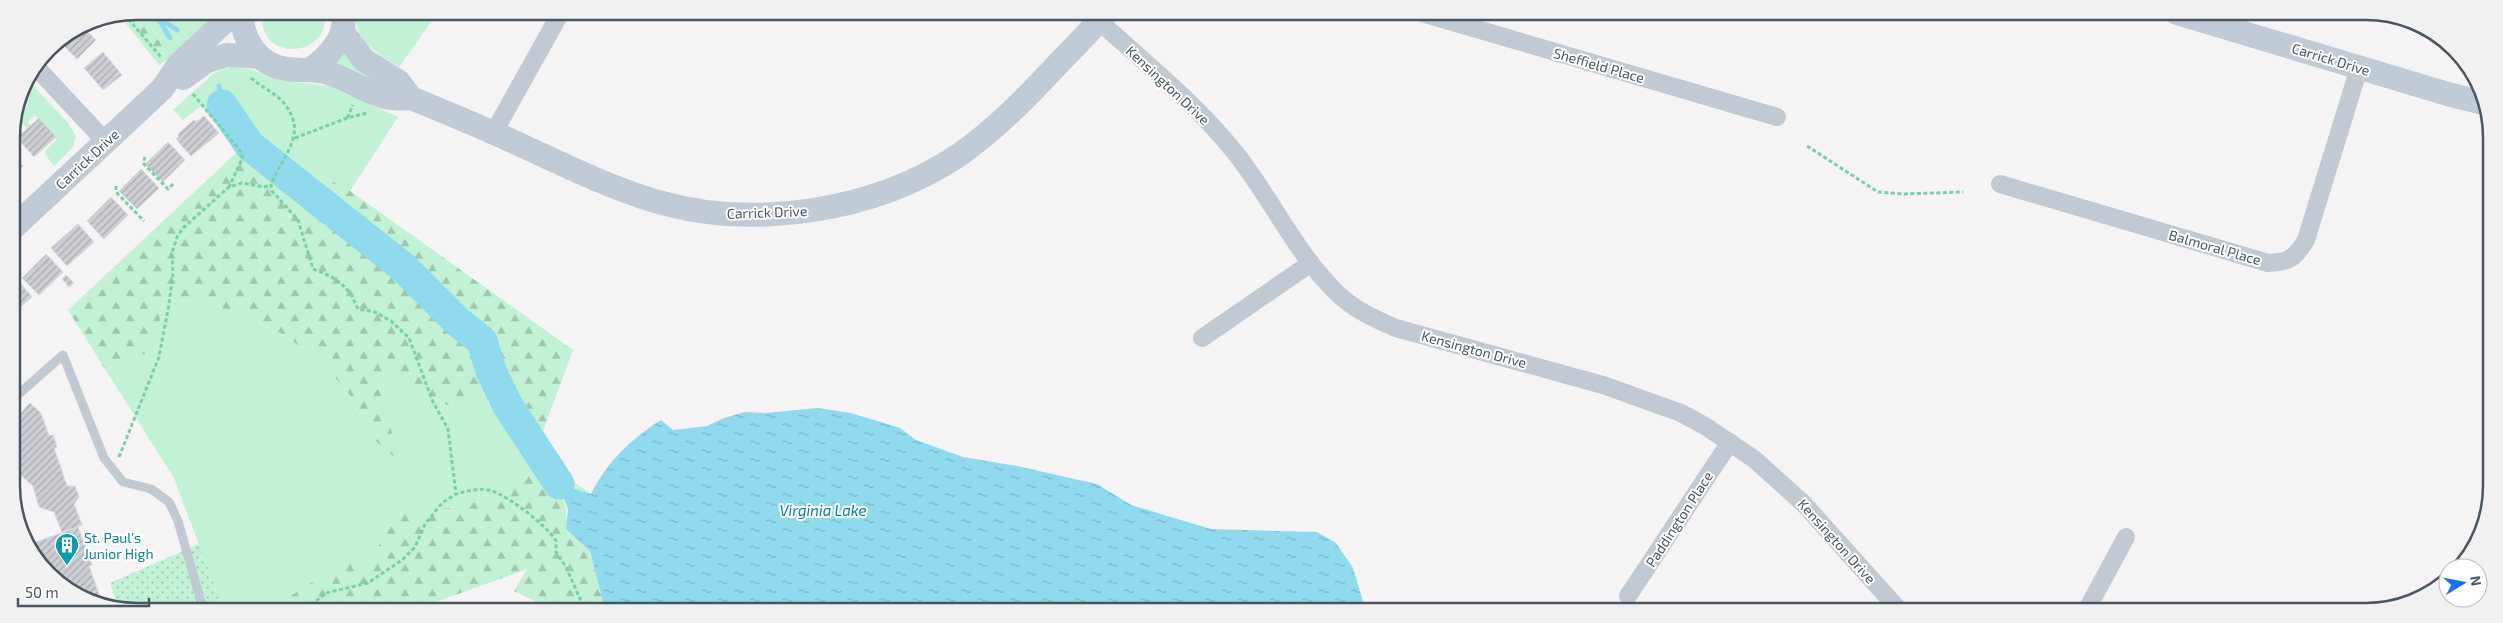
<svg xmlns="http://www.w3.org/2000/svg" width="2503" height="623" font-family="'Exo 2',sans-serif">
<defs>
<pattern id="forest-firs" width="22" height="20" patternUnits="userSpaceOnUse" patternTransform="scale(1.25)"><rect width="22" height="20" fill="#c3f1d5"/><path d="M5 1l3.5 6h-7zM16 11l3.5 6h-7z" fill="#a0c6b0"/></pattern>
<pattern id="park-dots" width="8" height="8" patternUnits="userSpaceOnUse" patternTransform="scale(1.25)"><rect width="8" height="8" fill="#c3f1d5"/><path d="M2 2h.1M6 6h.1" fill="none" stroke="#a0c6b0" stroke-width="1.8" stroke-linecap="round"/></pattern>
<pattern id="water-ripples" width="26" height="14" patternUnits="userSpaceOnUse" patternTransform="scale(1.25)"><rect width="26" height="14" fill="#90daee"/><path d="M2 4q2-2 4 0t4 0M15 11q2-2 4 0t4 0" fill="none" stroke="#78b4c4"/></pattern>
<pattern id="building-hatch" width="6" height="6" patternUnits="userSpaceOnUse" patternTransform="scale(1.25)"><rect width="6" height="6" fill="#cdcfd5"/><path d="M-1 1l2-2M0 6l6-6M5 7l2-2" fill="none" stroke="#a8abb0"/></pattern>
</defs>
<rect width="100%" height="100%" fill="#f5f3f3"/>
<!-- green -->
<g fill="#c3f1d5">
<path d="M139,11H218L168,59L164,56C163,38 150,25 139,11Z"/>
<path d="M262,11H323C337,55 256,68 262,11Z"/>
<path d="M356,11L438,12L399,67C378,54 353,40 356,11Z"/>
<path d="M343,50L389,87L334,66L333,61Z"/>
<path d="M231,67L253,70L278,80L328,86L398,117L350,191L281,153L266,126L239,151L201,106L183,120L173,110L214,73Z"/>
<path d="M26,78L68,123L76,136L73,147L54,166L45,154L46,150L57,139L35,115L28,122L31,126L27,129L23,124L12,135L21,92L27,98L32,94L25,86L22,88Z"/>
<path d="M158,298L206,303L242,315L280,333L316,357L348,392L370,436L399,461L378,382L388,375L453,408L472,397L491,371L508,406L529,439L542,434L575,483L591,494L559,484L551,473L512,479L487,499L450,508L392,512L380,544L367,560L333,568L292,595L275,609H223L174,478L105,369L118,366L160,326Z"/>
</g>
<!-- forest -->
<g fill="url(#forest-firs)">
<path d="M139,11C150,25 163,38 164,56L168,59L159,65L119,15Z"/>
<path d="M266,125L281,153L350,191L573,350L542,434L529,439L508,406L491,372L472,397L453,408L388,375L378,382L400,462L370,436L348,392L316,357L280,333L242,315L206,303L159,298L160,326L151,354L130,355L118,366L105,369L68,310Z"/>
<path d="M551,473C563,491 568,507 566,529L590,551L605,610H539L535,601L514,591L527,569L414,610L275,609L292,595L333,568L367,560L380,544L392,512L450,508L487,499L512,479Z"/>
</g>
<!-- park -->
<path fill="url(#park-dots)" d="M199,544L223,609H119L110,583Z"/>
<!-- water -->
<path fill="url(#water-ripples)" d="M818,408L851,413L900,428L916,440L963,457L1017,466L1097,484L1131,505L1211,529L1317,532L1336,543L1353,568L1366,611L605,610L590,551L566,529L568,510L559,484L591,494C607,462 631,439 661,420L673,430L707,426L724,418L745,412L765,413Z"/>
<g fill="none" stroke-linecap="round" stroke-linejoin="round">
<!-- stream -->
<g stroke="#90daee" stroke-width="5">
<path d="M150,11L157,16L170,38"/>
<path d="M159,18L177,30"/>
<path d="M219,86L222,105"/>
</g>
<!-- river -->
<path stroke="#90daee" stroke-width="31" d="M222,105L250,146L404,268L458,322L482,341L491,371L508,406L559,484"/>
</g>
<!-- building -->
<g fill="url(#building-hatch)" stroke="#d7d9de">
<path d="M82,26L96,40L77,59L59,41Z"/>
<path d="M103,52L122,75L103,90L84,68Z"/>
<path d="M25,86L32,94L27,98L21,92Z"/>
<path d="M204,116L219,133L191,156L176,139L179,136L178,134L194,120L196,122Z"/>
<path d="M39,118L56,137L34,157L17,138Z"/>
<path d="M168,142L185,160L163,182L145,164Z"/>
<path d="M12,154L23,166L12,176Z"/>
<path d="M141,169L159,188L137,209L119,191Z"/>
<path d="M111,197L128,215L104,239L87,221Z"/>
<path d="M78,224L94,242L67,266L51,248Z"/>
<path d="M46,254L63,272L39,295L22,278Z"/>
<path d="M66,275L74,283L69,287L62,279Z"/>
<path d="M19,282L32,297L13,313L12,287Z"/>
<path d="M30,403L41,413L49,436L53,435L57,447L54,448L67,486H75L79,497L74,504L82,525L62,532L54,512L39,507L33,486L13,468V422Z"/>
<path d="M78,527L92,565L89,566L103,605L48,575L31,544Z"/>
</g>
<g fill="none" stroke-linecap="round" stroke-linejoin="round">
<!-- path -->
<g stroke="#7ad0a6" stroke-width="3" stroke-dasharray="4 2.5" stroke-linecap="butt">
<path d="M124,14L161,57"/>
<path d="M251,78C261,87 274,92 283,102C310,134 282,155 271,185L272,191L298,220L313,269C326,274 339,279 348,291C353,296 355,303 358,309L375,312L391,321L409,338L433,402L448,429L456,494C467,491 480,487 492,491C510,497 546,525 556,541V552L566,567L585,610"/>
<path d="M193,94L242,153V159L229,187"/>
<path d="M347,118L353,105"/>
<path d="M295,138L347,118L367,113"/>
<path d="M1807,146L1878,192L1903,194L1963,192"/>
<path d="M145,157L143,163L168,189L174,183"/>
<path d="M116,186V192L144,221"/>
<path d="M119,457L159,357L169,304L173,274L172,253L177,237L183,228L229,187L242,183L264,187L271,185"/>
<path d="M306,609L326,593L368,583L402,560L415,547L425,524L442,503L456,494"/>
</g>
<!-- lane -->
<path stroke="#c1cad2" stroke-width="9" d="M13,399L63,355L104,458L123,482L151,489L169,502L178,521L203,609"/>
<!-- street -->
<g stroke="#c1cad2" stroke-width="18">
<path d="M1422,13L1777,117"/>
<path d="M1099,21C1144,62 1194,102 1233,150C1270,195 1295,253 1338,294C1355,310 1375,319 1396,328L1603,385L1681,413L1705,426L1754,459L1803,503L1900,611"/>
<path d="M35,66L106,142"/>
<path d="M494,132L561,12"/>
<path d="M2000,184L2268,263C2290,262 2295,258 2306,240L2359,68"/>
<path d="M1202,338L1311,263"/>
<path d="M1628,596L1730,442"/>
<path d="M2086,611L2126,537"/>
</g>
<!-- secondary -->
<g stroke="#c1cbd6" stroke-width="24">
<path d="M241,11C242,39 257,65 286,69C300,71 314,69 328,73C348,79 372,96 392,98C398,99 405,98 411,98C450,114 489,130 527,148C569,167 611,188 655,201C752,230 874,212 959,155C996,129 1027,97 1058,64C1074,47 1091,31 1106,12"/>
<path d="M2177,13L2451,95L2484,103"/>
<path d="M343,32L364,60L399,82L411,98"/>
<path d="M310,70C329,56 348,37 343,11"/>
<path d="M183,78L207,61L227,55L259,57"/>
<path d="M12,229L162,89L179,64L236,11"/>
</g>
</g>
<!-- icons -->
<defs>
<g id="building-pin" transform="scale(1.25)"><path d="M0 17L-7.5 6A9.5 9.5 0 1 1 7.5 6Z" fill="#0f9aa8" stroke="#fff"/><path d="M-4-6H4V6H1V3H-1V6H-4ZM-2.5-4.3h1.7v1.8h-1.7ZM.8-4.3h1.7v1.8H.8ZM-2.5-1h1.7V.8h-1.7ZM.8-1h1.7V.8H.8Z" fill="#fff"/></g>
</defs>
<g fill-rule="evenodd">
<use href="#building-pin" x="67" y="545"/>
</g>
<g text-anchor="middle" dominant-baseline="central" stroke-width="4" stroke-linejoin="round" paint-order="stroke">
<!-- street labels -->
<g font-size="14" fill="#4a5661" stroke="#fff">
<text transform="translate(2331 59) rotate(17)">Carrick Drive</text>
<text transform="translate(1599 65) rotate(16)">Sheffield Place</text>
<text transform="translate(1168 85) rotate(43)">Kensington Drive</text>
<text transform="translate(87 159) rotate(-43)">Carrick Drive</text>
<text transform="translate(767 212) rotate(-2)">Carrick Drive</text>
<text transform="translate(2215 247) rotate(16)">Balmoral Place</text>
<text transform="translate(1474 349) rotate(15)">Kensington Drive</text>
<text transform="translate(1679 519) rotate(-57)">Paddington Place</text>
<text transform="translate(1837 541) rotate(48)">Kensington Drive</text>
</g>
<!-- culture labels -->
<g font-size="14" fill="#0d838f" stroke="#fff" text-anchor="start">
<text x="84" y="537">St. Paul's<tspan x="84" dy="16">Junior High</tspan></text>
</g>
<!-- water labels -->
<g font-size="15" font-style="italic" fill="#0c7c9b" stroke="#fff">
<text x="823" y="510">Virginia Lake</text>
</g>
</g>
<!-- crop -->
<path d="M0 0H2503V623H0ZM137 20H2366A117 117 0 0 1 2483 137V486A117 117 0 0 1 2366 603H137A117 117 0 0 1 20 486V137A117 117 0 0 1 137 20Z" fill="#f1f1f2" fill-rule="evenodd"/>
<path fill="none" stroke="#4a5661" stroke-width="2.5" d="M137 20H2366A117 117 0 0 1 2483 137V486A117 117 0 0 1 2366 603H137A117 117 0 0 1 20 486V137A117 117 0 0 1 137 20Z"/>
<!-- north arrow -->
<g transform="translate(2463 583) rotate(80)"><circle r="24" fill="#ffffff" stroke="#b7bbc0"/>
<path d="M0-4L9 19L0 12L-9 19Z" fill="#1a73e8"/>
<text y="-8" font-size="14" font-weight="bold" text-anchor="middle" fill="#4a5661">N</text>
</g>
<!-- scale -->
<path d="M18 598v8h131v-8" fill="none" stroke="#4a5661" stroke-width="2.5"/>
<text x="25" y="598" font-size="15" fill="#4a5661" stroke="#ffffff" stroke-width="4" paint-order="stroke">50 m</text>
</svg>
